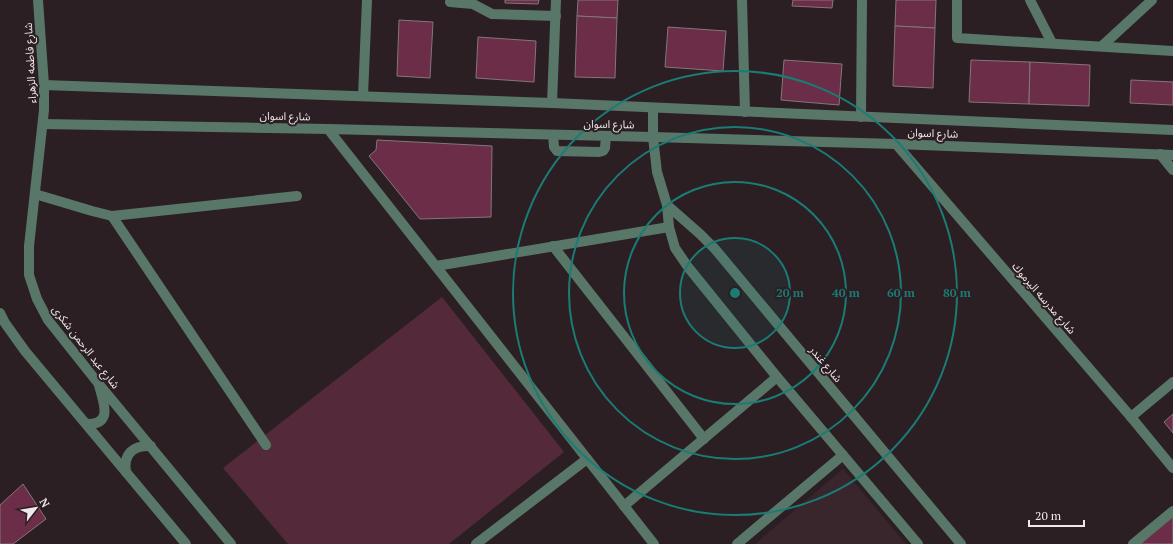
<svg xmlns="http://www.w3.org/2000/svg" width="1173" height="544" font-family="'PT Serif','Noto Sans Arabic',serif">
<rect width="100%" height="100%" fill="#2b1f24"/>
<!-- built -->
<path fill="#39262d" d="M843,469L906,544H755Z"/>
<!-- green -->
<path fill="#542a3b" d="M442,297L564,452L449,544H288L223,468Z"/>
<!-- building -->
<g fill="#6b2d48" stroke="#85767b">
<path d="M505,0H539L538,4L505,3Z"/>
<path d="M578,0H618L617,18L577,16Z"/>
<path d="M793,0H833L832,8L792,6Z"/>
<path d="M896,0H936L935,28L895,26Z"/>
<path d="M577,16L617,18L615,78L575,77Z"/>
<path d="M399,20L433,22L430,78L397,76Z"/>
<path d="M895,26L935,28L933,88L893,86Z"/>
<path d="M668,27L726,31L723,71L665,67Z"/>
<path d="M478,37L536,41L534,82L476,78Z"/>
<path d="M784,60L842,64L839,105L781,100Z"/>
<path d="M971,60L1030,62L1029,104L969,102Z"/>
<path d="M1030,62L1090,65L1089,106L1029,104Z"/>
<path d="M1131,80L1173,82V105L1130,103Z"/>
<path d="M377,140L492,146L491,217L420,219L369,156L376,150Z"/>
<path d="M1173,414V433L1164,422Z"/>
<path d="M23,484L46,519L13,544H0V505Z"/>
<path d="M1173,515V544H1140Z"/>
</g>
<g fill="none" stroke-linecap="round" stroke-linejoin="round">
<!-- minor -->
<g stroke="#587768" stroke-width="10">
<path d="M38,0L44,85V110L29,246V275L37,299L48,320L98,383L231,544"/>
<path d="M742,0L745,112"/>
<path d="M957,0V38L1173,51"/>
<path d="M1030,0L1052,43"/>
<path d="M450,2L473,4L492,14L556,16"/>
<path d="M1102,46L1152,0"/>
<path d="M44,85L552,103L1173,130"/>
<path d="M363,96L367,0"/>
<path d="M552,103L556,0"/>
<path d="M653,108V137L657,172L667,205L669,227L675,248L688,267L777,377L918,544"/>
<path d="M861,117L862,0"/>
<path d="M43,124L328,129L653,137L896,144L1173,155"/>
<path d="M328,129L654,544"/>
<path d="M553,135L554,147L557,151L599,152L603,151L605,148L606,136"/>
<path d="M896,144L1131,417L1173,468"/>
<path d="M1160,154L1173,170"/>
<path d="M35,194L92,211L112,216L297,196"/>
<path d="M667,205L700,234L715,249L961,544"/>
<path d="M112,216L266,445"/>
<path d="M553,246L704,439"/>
<path d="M436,266L669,227"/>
<path d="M0,313L5,323L25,351L186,544"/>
<path d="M1131,417L1173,382"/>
<path d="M87,424C114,424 103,402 99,385"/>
<path d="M126,472C123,454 133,445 151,446"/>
<path d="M624,506L777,377"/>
<path d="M476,544L587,459"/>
<path d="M737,544L843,455"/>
<path d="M1133,544L1173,511"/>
</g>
</g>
<!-- distance rings -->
<circle cx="735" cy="293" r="55" fill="#1a7c74" fill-opacity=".12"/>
<g fill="none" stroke="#1a7c74" stroke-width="2">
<circle cx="735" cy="293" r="55"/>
<circle cx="735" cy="293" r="111"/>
<circle cx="735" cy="293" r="166"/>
<circle cx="735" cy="293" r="222"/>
</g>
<g text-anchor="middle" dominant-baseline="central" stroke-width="4" stroke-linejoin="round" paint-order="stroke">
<!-- street labels -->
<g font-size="11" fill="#efe7ea" stroke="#2b1f24">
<text transform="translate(30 63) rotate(-93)">شارع فاطمه الزهراء</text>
<text transform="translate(285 116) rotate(1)">شارع اسوان</text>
<text transform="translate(609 124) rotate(1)">شارع اسوان</text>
<text transform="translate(933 133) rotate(2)">شارع اسوان</text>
<text transform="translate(1044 298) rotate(49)">شارع مدرسه اليرموك</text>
<text transform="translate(86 347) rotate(52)">شارع عبد الرحمن شكرى</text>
<text transform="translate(826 364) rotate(50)">شارع غندر</text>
</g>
</g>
<circle cx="735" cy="293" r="6" fill="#1a7c74" stroke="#2b1f24" stroke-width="2"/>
<g font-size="12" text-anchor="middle" font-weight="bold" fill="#1a7c74" stroke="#2b1f24" stroke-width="4" stroke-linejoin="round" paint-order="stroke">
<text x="790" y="297">20 m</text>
<text x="846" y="297">40 m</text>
<text x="901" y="297">60 m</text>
<text x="957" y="297">80 m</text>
</g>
<!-- north arrow -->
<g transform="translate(36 508) rotate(59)" stroke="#2b1f24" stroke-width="3" paint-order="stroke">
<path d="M0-3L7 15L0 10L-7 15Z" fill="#efe7ea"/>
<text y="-6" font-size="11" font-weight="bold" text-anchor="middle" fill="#efe7ea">N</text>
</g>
<!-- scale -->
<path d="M1029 520v6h55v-6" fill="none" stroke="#efe7ea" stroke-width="2"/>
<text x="1035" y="520" font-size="12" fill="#efe7ea" stroke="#2b1f24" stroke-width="3" paint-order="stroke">20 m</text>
</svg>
